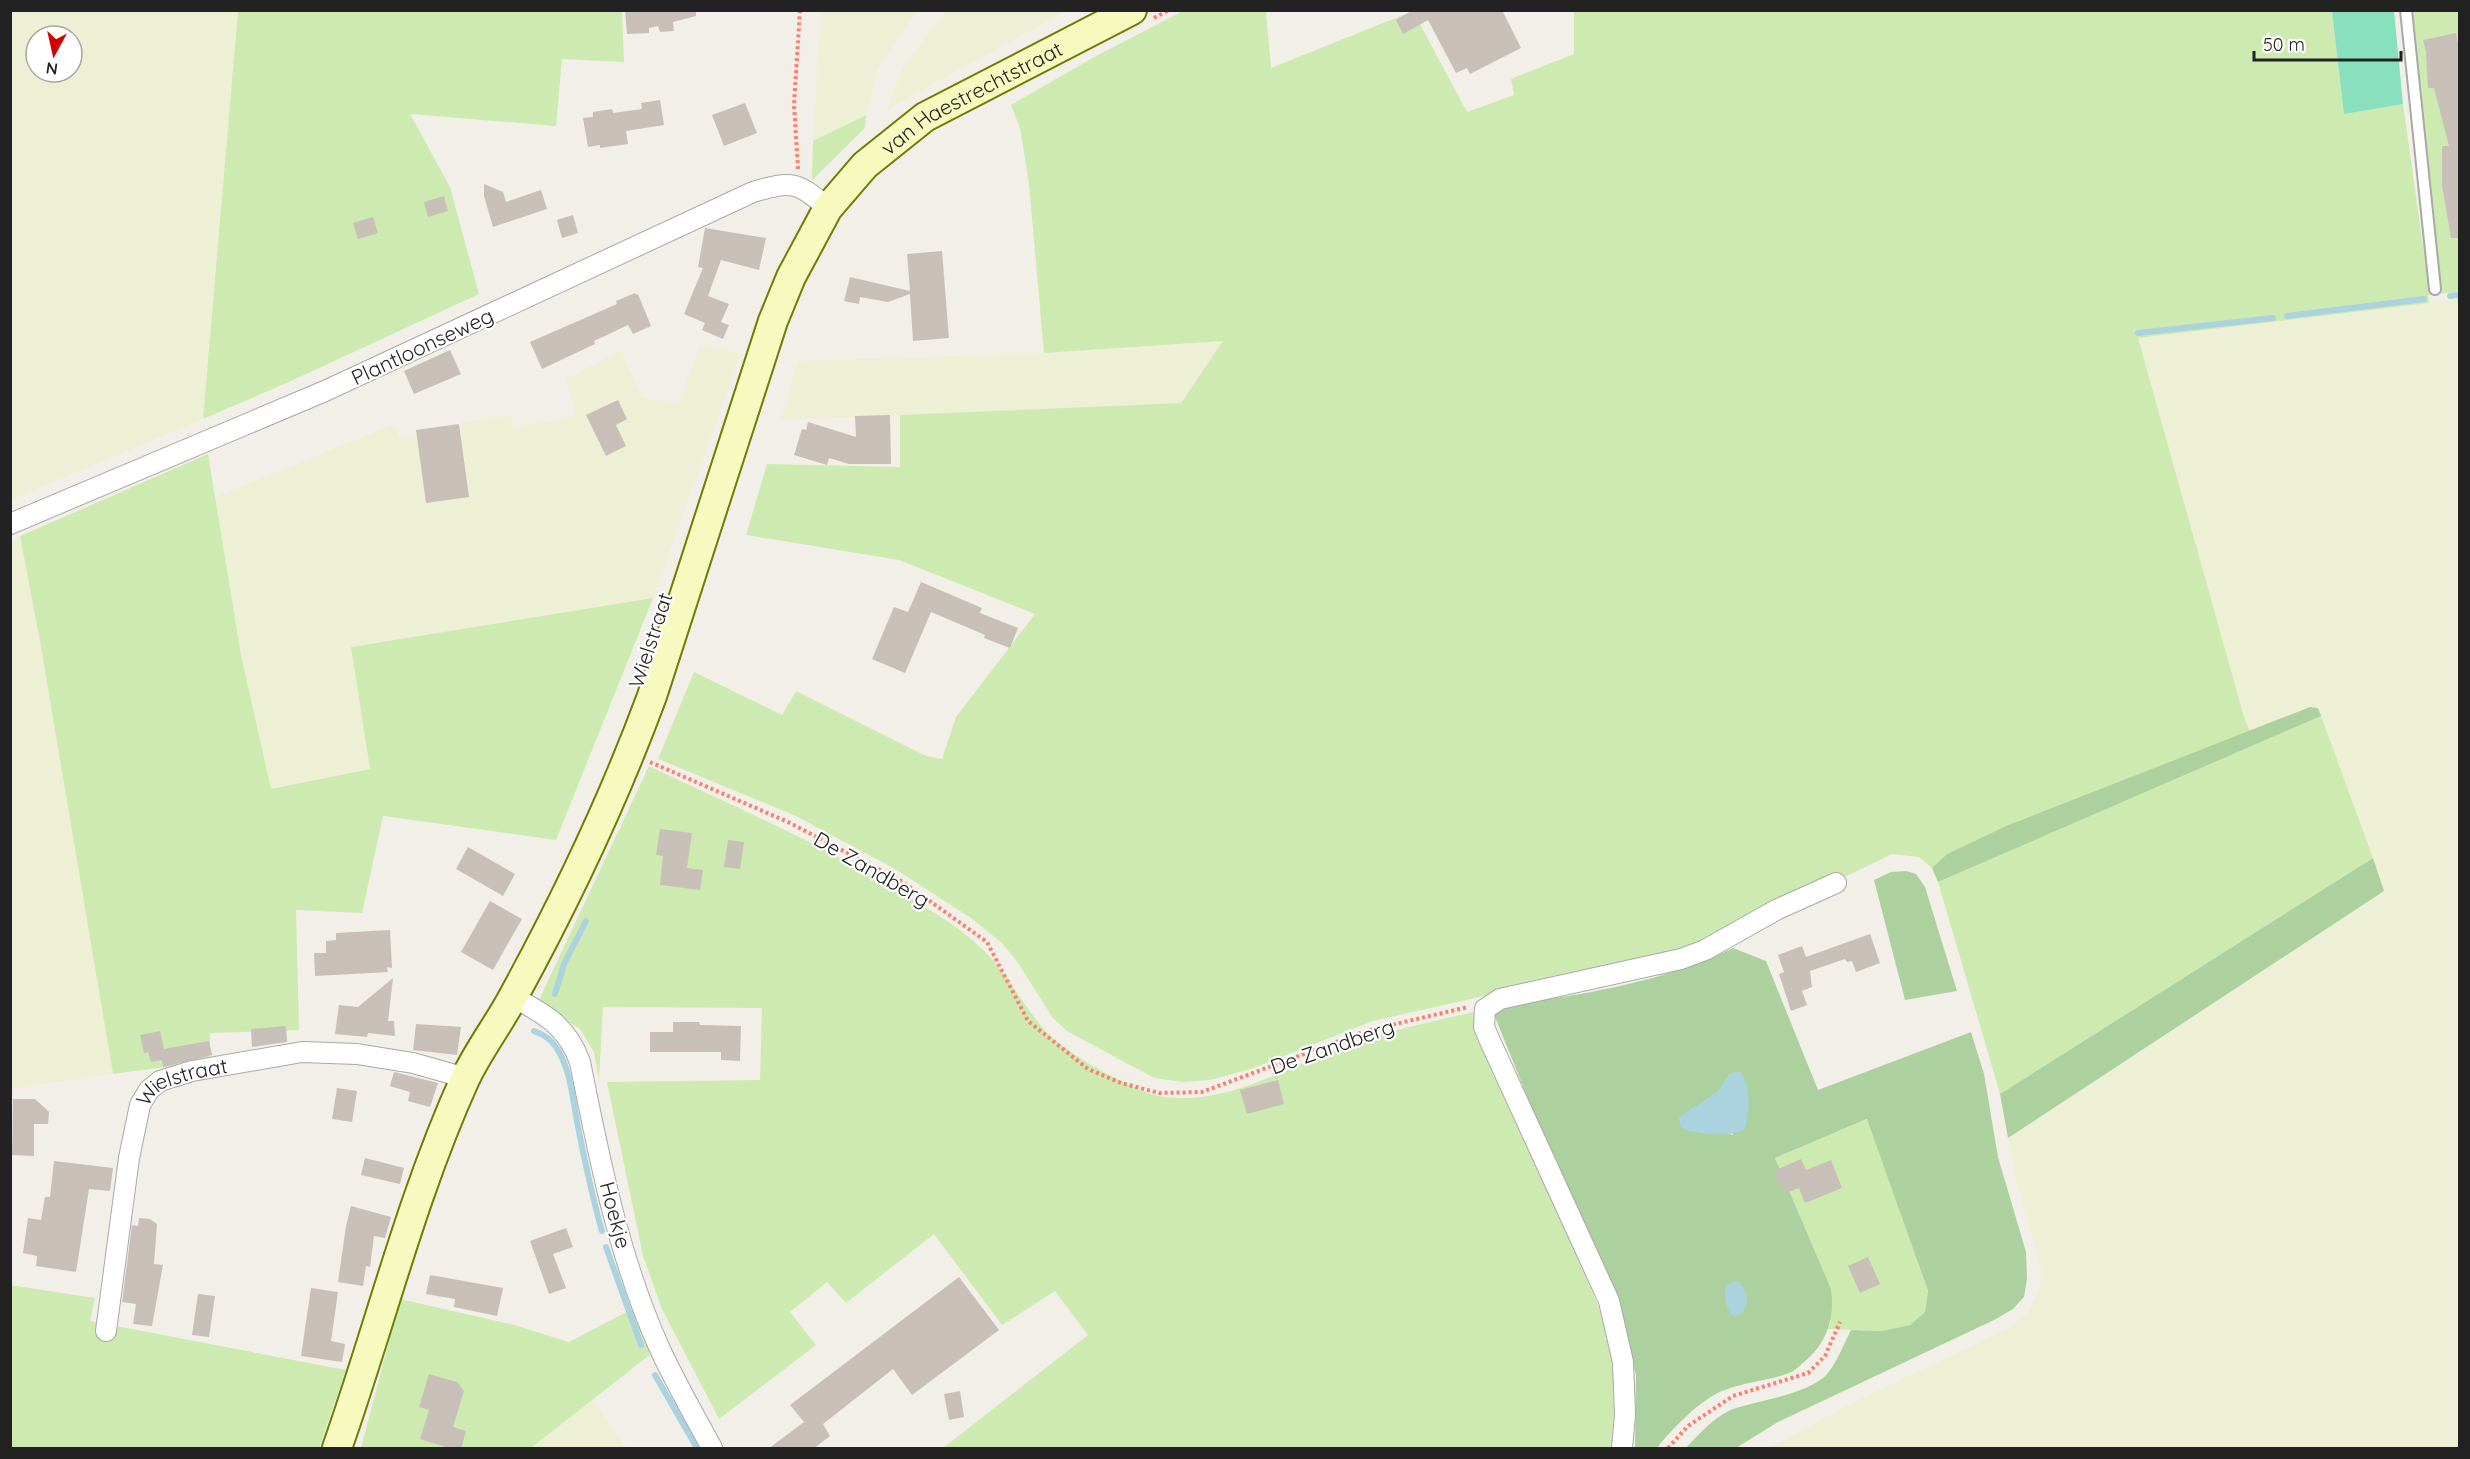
<svg xmlns="http://www.w3.org/2000/svg" width="2470" height="1459" font-family="Quicksand,sans-serif">
<rect width="100%" height="100%" fill="#f2efe9"/>
<!-- farmland -->
<g fill="#eef0d5" fill-rule="evenodd">
<path d="M10,11H238L203,419L11,500ZM36,36H72V72H36Z"/>
<path d="M821,11H918L884,58L878,70L866,115L813,141Z"/>
<path d="M946,11V10L1067,11L896,104L886,112L903,67Z"/>
<path d="M2459,299V1448H1769L1854,1402L2009,1328L2028,1312L2040,1287L2041,1268L2015,1175L2008,1138L2384,890L2318,708L2310,707L2250,731L2244,717L2138,337Z"/>
<path d="M1223,341L1181,403L781,420L798,361L1044,353Z"/>
<path d="M700,344L741,354L653,598L351,647L370,769L271,789L241,655L215,497L394,424L400,437L462,428L461,422L511,415L514,428L576,415L566,379L621,350L642,398L679,403Z"/>
<path d="M20,536L40,641L113,1074L11,1089L10,541Z"/>
<path d="M593,1400L626,1448H531Z"/>
</g>
<!-- grass -->
<g fill="#cdebb0">
<path d="M238,11H622L624,62L562,59L556,126L410,114L450,187L479,294L289,382L203,419Z"/>
<path d="M1183,11H1266L1271,68L1413,11L1467,112L1514,95L1511,79L1574,54V11H2332L2344,113L2403,104L2424,253L2402,11H2459V292L2428,295L2429,303L2138,338L2244,717L2250,731L2006,826L1947,854L1932,868L1919,857L1892,854L1701,947L1373,1021L1251,1069L1210,1080L1183,1082L1154,1078L1067,1031L1053,1018L1018,963L1002,943L971,918L895,869L794,815L658,759L694,672L782,715L796,691L926,756L942,759L956,717L1035,614L899,560L746,535L767,464L900,467V415L1181,403L1223,341L1044,353L1029,184L1020,128L1011,105L1096,56Z"/>
<path d="M866,115L865,128L812,180L813,141Z"/>
<path d="M208,454L241,655L271,789L370,769L351,647L653,598L556,840L383,816L362,913L296,910L299,1030L210,1033L209,1061L113,1074L40,641L20,536Z"/>
<path d="M2321,716L2373,858L2000,1094L1938,882Z"/>
<path d="M649,766C737,808 829,847 912,899C935,913 961,928 981,948C1006,971 1020,1001 1042,1027C1060,1050 1126,1087 1155,1095C1164,1098 1178,1098 1188,1098C1244,1096 1290,1065 1341,1048C1384,1032 1429,1022 1474,1012L1613,1341L1619,1448H943L1088,1335L1055,1291L1002,1325L934,1234L846,1303L827,1282L790,1312L816,1345L719,1419L662,1309L643,1256L607,1082L760,1080L762,1008L603,1007L599,1079L594,1052L580,1029L538,1002Z"/>
<path d="M1868,1119L1928,1292L1925,1312L1910,1325L1881,1331L1828,1329L1831,1321L1775,1158Z"/>
<path d="M10,1285L95,1298L90,1321L346,1370L319,1448H11Z"/>
<path d="M400,1299L514,1325L569,1342L638,1306L656,1350L531,1448H361Z"/>
</g>
<!-- forest -->
<g fill="#add19e" fill-rule="evenodd">
<path d="M2310,707L2318,708L2321,716L1938,882L1932,868L1947,854L2006,826Z"/>
<path d="M2373,858L2384,891L2008,1138L2000,1094Z"/>
<path d="M1906,871L1916,874L1925,887L1957,991L1905,1000L1874,880L1891,872Z"/>
<path d="M1733,948L1766,961L1818,1090L1971,1032L1984,1074L1998,1157L2026,1252L2027,1279L2024,1297L2013,1309L1994,1320L1778,1422L1736,1448H1686C1699,1434 1717,1414 1736,1408C1765,1399 1798,1396 1823,1378C1833,1371 1845,1342 1851,1330L1881,1331L1910,1325L1925,1312L1928,1291L1867,1119L1775,1158L1831,1289C1835,1318 1827,1343 1804,1362C1799,1366 1795,1371 1789,1373C1768,1381 1743,1382 1722,1391C1700,1400 1671,1430 1657,1448H1635L1636,1375L1627,1343L1491,1007C1570,997 1660,984 1733,948ZM1730,1074L1733,1135L1679,1118L1718,1092Z"/>
</g>
<!-- pitch -->
<path fill="#88e0be" d="M2332,11H2394L2403,104L2344,114Z"/>
<!-- water -->
<g fill="#aad3df">
<path d="M1739,1071C1751,1082 1750,1114 1745,1129C1734,1138 1694,1134 1681,1128L1679,1117L1718,1092L1730,1074Z"/>
<path d="M1738,1281C1747,1292 1750,1299 1743,1312L1736,1316L1731,1314C1725,1304 1724,1297 1726,1285Z"/>
</g>
<g fill="none" stroke-linecap="round" stroke-linejoin="round">
<!-- stream -->
<g stroke="#aad3df" stroke-width="6">
<path d="M2450,296L2460,295"/>
<path d="M2287,316L2424,299"/>
<path d="M2138,333L2273,318"/>
<path d="M555,994L564,964L586,921"/>
<path d="M534,1031C542,1034 551,1039 556,1047C571,1069 573,1102 578,1127C585,1162 592,1197 602,1231"/>
<path d="M606,1247L641,1345"/>
<path d="M655,1375L697,1448"/>
</g>
</g>
<!-- building -->
<g fill="#c7bfb8">
<path d="M625,10H696V16L673,22L674,31L660,32L658,26L649,28V33L627,34Z"/>
<path d="M1413,10H1502L1521,48L1470,74L1467,68L1456,73L1428,20L1403,34L1396,20Z"/>
<path d="M2456,33L2460,54V238H2451L2442,185V146H2449L2434,88H2428L2426,52L2423,40Z"/>
<path d="M660,100L664,125L626,131L628,144L600,148V145L588,147L583,118L593,117V112L612,109L613,113L642,109L641,103Z"/>
<path d="M745,103L757,133L724,146L712,115Z"/>
<path d="M484,184L503,192L506,202L541,190L547,209L493,227L484,196Z"/>
<path d="M444,196L448,211L428,217L424,202Z"/>
<path d="M573,215L578,233L562,238L557,220Z"/>
<path d="M373,217L378,233L358,239L353,223Z"/>
<path d="M705,228L766,238L759,270L721,260L708,296L729,304L721,322L729,325L723,339L702,330L705,323L684,314L703,268L698,267Z"/>
<path d="M942,251L949,338L913,341L910,294L888,302L860,297L859,304L844,301L850,277L910,291L907,254Z"/>
<path d="M635,293L636,295L638,294L651,326L633,334L628,325L594,341L595,344L542,369L530,342L617,304L616,301Z"/>
<path d="M450,350L461,374L414,394L404,371Z"/>
<path d="M618,400L627,419L616,425L626,446L606,456L586,415Z"/>
<path d="M890,415L891,464H849L829,458L827,465L794,455L802,429L806,430L808,422L856,437L855,416Z"/>
<path d="M459,424L469,497L426,503L416,430Z"/>
<path d="M921,582L982,608L980,613L1018,628L1010,648L984,638L985,635L931,612L905,673L872,659L894,607L908,612Z"/>
<path d="M660,829L692,833L687,868L703,870L700,890L660,885L663,856L656,855Z"/>
<path d="M728,840L744,842L740,869L724,867Z"/>
<path d="M468,847L515,874L503,896L456,869Z"/>
<path d="M490,901L522,919L493,970L461,952Z"/>
<path d="M390,930L392,968L387,967L388,972L315,976L314,953H326V941L336,940V933Z"/>
<path d="M1870,934L1880,963L1856,972L1852,961L1847,962L1845,959L1810,971L1812,987L1802,991L1807,1005L1791,1011L1779,974L1784,972L1778,955L1802,946L1806,957Z"/>
<path d="M393,978L388,1021H394L395,1036L368,1033L367,1037L335,1034L339,1005L358,1007Z"/>
<path d="M673,1022H699L700,1025L741,1026L740,1061L721,1060V1052H650V1032H673Z"/>
<path d="M416,1024L461,1027L457,1055L413,1050Z"/>
<path d="M286,1026L287,1042L252,1047L251,1029Z"/>
<path d="M160,1031L164,1049L209,1041L212,1055L163,1067L162,1060L151,1062L148,1052L144,1053L140,1035Z"/>
<path d="M394,1072L438,1083L430,1107L408,1101L410,1092L390,1086Z"/>
<path d="M1278,1080L1284,1104L1247,1114L1240,1090Z"/>
<path d="M337,1088L357,1091L352,1122L332,1119Z"/>
<path d="M13,1099H35L49,1112L48,1124H34V1156L12,1155Z"/>
<path d="M365,1158L404,1168L400,1184L361,1175Z"/>
<path d="M1801,1159L1806,1170L1831,1160L1842,1188L1805,1203L1799,1188L1786,1193L1783,1188L1781,1189L1774,1171Z"/>
<path d="M54,1161L113,1168L110,1191L89,1189L76,1272L36,1266L37,1256L23,1253L28,1218L41,1220L45,1197H50Z"/>
<path d="M351,1206L391,1217L385,1238L374,1236L370,1267L366,1266L363,1286L338,1282L346,1226Z"/>
<path d="M139,1218L150,1219L157,1224L154,1264L163,1265L152,1326L133,1324L136,1304L122,1302L132,1225L138,1226Z"/>
<path d="M566,1228L573,1247L553,1254L566,1288L549,1294L530,1241Z"/>
<path d="M1868,1257L1880,1284L1860,1293L1848,1266Z"/>
<path d="M430,1275L503,1288L497,1316L454,1307L455,1299L426,1294Z"/>
<path d="M959,1277L999,1330L912,1395L893,1369L823,1424L830,1436L813,1449H768L804,1422L790,1405Z"/>
<path d="M311,1288L338,1292L331,1341L345,1344L342,1362L301,1356Z"/>
<path d="M198,1294L215,1296L209,1337L192,1335Z"/>
<path d="M429,1374L457,1382L464,1391L453,1427L466,1431L461,1449H452L420,1439L429,1410L419,1407Z"/>
<path d="M960,1391L964,1417L949,1420L944,1394Z"/>
</g>
<g fill="none" stroke-linecap="round" stroke-linejoin="round">
<!-- lane casing -->
<g stroke="#a9a9a9" stroke-width="14">
<path id="lane" d="M2406,10L2435,289"/>
</g>
<!-- street casing -->
<g stroke="#a9a9a9" stroke-width="22">
<g id="street">
<path d="M10,524L325,391L753,192C793,180 797,182 828,208"/>
<path d="M513,997C545,1014 567,1026 580,1062C599,1158 619,1258 659,1347C675,1382 694,1415 712,1448"/>
<path id="s1" d="M106,1331L129,1158L140,1105L149,1090L160,1081L192,1071L302,1052L357,1054L413,1063L466,1078"/>
<path d="M1622,1448L1625,1415L1623,1362L1609,1301L1490,1041L1484,1027L1485,1009L1500,999L1681,959L1705,950L1776,910L1836,883"/>
</g>
</g>
<!-- secondary casing -->
<g stroke="#707d05" stroke-width="32">
<g id="secondary">
<path id="s2" d="M337,1448C380,1326 411,1198 465,1079C478,1051 498,1025 513,997C566,900 614,799 652,696L773,321L791,277L828,208L865,165L925,117L1132,10"/>
</g>
</g>
<!-- path -->
<g stroke="#fa8072" stroke-width="4" stroke-dasharray="3 3" stroke-linecap="butt">
<path d="M1154,18L1169,10"/>
<path d="M798,169L794,105L800,10"/>
<path d="M650,762L788,822L903,882L987,942L1028,1021L1088,1069L1121,1083L1159,1093L1202,1092L1366,1031L1468,1007"/>
<path d="M1668,1448L1688,1426L1733,1396L1808,1373L1825,1356L1840,1322"/>
</g>
<!-- lane -->
<use href="#lane" stroke="#fff" stroke-width="10"/>
<!-- street -->
<use href="#street" stroke="#fff" stroke-width="20"/>
<!-- secondary -->
<use href="#secondary" stroke="#f7fabf" stroke-width="28"/>
</g>
<g text-anchor="middle" dominant-baseline="central" stroke-width="4.5" stroke-linejoin="round" paint-order="stroke">
<!-- street labels -->
<g font-size="21" fill="#222" stroke="#fff">
<text stroke="none"><textPath href="#s2" startOffset="1521">van Haestrechtstraat</textPath></text>
<text transform="translate(422 346) rotate(-25)">Plantloonseweg</text>
<text transform="translate(650 640) rotate(-72)">Wielstraat</text>
<text transform="translate(872 869) rotate(30)">De Zandberg</text>
<text transform="translate(1332 1046) rotate(-19)">De Zandberg</text>
<text stroke="none"><textPath href="#s1" startOffset="280">Wielstraat</textPath></text>
<text transform="translate(616 1215) rotate(75)">Hoekje</text>
</g>
</g>
<!-- border -->
<rect width="2470" height="1459" fill="none" stroke="#222222" stroke-width="24"/>
<!-- north arrow -->
<g transform="translate(54 54) rotate(188)"><circle r="28" fill="#ffffff" stroke="#a7a7a7" stroke-width="1.5"/>
<path d="M0-4.5L10 22L0 15L-10 22Z" fill="#d40000"/>
<text y="-9" font-size="16" font-weight="bold" text-anchor="middle" fill="#222222">N</text>
</g>
<!-- scale -->
<path d="M2254 51v9h147v-9" fill="none" stroke="#222222" stroke-width="3"/>
<text x="2263" y="51" font-size="18" fill="#222222" stroke="#ffffff" stroke-width="4.5" paint-order="stroke">50 m</text>
</svg>
